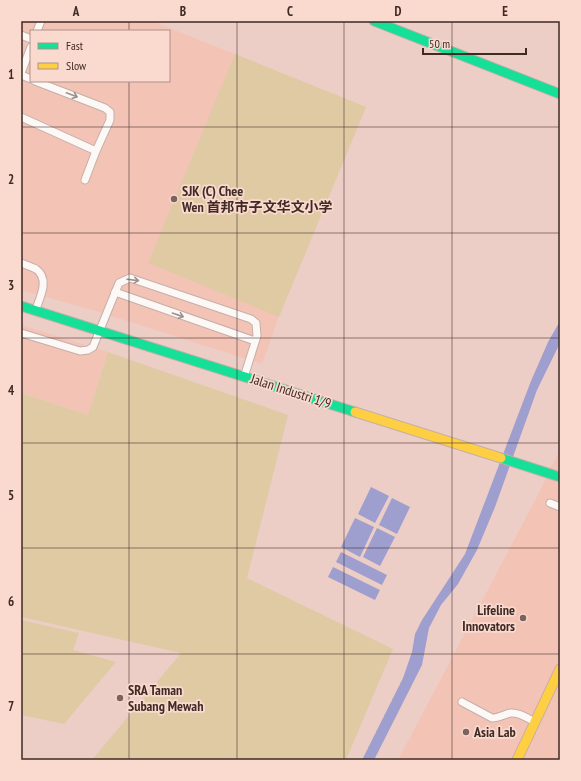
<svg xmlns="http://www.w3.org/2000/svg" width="581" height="781" font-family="'PT Sans Narrow','Noto Sans SC',sans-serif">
<rect width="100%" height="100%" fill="#eccec6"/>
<!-- built -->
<g fill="#f3c3b6" fill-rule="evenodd">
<path d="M21,21H152L366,107L279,316L262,364L99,312L21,290ZM31,31H169V81H31Z"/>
<path d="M21,325L108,352L88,415L21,393Z"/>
<path d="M560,449V760H398L541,489Z"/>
</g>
<!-- green -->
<g fill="#e0caa4">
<path d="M235,54L366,107L279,317L148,263Z"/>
<path d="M108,352L288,415L247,578L393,649L346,760H92L181,653L21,617V393L88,415Z"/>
<path d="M21,620L79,633L73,650L116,662L64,724L21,715Z"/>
</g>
<!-- water -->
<g fill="#9e9ecf">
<path d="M560,321V343L537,390L495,507L477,550L458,584L441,605L429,628L422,665L374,760H362L403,678L412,652L415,634L422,620L465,554L531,381L548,342Z"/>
<path d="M371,487L389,496L375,523L358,514Z"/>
<path d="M392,498L410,507L397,534L379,525Z"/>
<path d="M355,518L374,527L360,557L341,547Z"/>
<path d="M377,528L395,537L380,566L363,557Z"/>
<path d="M341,552L387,575L382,585L336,562Z"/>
<path d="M333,567L380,590L375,600L328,577Z"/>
</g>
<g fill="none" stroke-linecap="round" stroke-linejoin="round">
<!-- lane casing -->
<g stroke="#c6aea8" stroke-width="9">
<g id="lane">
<path d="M37,31L41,21"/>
<path d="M21,35L31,39"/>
<path d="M21,73L31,47"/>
<path d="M21,75L31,79"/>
<path d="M21,117L96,151L110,120V112L105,108L35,81"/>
<path d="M85,180L96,151"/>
<path d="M21,263C26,265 32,267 36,269C50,279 40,297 36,309"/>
<path d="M115,292L255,341"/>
<path d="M21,333L80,351L88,350L93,347L119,283L130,278L251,319L256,323L257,336L245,374"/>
<path d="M550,503L560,507"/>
<path d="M462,702L492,718C499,718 505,714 511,713C519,712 527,718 533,721"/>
</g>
</g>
<!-- fast casing -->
<g stroke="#c6aea8" stroke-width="11">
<g id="fast">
<path d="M374,21L560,94"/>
<path d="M21,306L355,412"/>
<path d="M501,458L560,477"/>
</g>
</g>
<!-- slow casing -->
<g stroke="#c6aea8" stroke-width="11">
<g id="slow">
<path d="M355,412L501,458"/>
<path d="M517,760L560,669"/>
</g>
</g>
<!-- lane -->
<use href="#lane" stroke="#fcf8f6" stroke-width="7"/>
<!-- fast -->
<use href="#fast" stroke="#16e098" stroke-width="9"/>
<!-- slow -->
<use href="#slow" stroke="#ffcf43" stroke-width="9"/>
</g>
<!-- one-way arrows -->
<defs><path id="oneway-shaft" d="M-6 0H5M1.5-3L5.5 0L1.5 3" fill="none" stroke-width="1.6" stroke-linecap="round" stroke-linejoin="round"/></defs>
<g stroke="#9e918d">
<use href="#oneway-shaft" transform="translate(72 95) rotate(21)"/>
<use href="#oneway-shaft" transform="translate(133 280) rotate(7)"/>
<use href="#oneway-shaft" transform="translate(178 315) rotate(19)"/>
</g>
<!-- grid -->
<path fill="none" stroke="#3f2a24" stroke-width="1" stroke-opacity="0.55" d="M129,21V31M237,21V760M344,21V760M452,21V760M129,81V760M21,127H560M21,233H560M21,338H560M21,443H560M21,548H560M21,654H560"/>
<!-- markers -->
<g fill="#7c635d" stroke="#fad9cf" stroke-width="1.5">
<circle cx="174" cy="199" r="4"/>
<circle cx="523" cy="618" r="4"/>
<circle cx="120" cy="698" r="4"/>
<circle cx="466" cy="732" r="4"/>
</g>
<g text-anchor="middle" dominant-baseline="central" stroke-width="3.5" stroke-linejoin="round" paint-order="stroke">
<!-- poi labels -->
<g font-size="14" font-weight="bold" fill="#3f2a24" stroke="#fad9cf" text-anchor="start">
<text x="182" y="191">SJK (C) Chee<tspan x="182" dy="16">Wen 首邦市子文华文小学</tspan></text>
<text x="515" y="610" text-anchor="end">Lifeline<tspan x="515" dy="16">Innovators</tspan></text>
<text x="128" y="690">SRA Taman<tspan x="128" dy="16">Subang Mewah</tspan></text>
<text x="474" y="732">Asia Lab</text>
</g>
<!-- street labels -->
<g font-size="14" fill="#3f2a24" stroke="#fad9cf">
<text transform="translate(291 391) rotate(18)">Jalan Industri 1/9</text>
</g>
</g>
<!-- border -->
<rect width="581" height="781" fill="none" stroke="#fad9cf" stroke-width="44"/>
<!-- legend -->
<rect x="30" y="30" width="140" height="52" fill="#fad9cf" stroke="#af938b"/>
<rect x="38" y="43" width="20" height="6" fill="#16e098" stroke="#af938b"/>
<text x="66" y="50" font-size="12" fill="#3f2a24">Fast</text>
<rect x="38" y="63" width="20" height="6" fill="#ffcf43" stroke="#af938b"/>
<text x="66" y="70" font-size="12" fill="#3f2a24">Slow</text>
<!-- scale -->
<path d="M423 48v6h103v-6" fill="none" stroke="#3f2a24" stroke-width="2"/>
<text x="429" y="48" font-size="12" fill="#3f2a24" stroke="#fad9cf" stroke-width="3" paint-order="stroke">50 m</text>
<rect x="22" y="22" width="537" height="737" fill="none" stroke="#3f2a24" stroke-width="1.5"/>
<g font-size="13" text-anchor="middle" font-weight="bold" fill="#3f2a24">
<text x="76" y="16">A</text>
<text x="183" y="16">B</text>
<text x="290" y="16">C</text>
<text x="398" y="16">D</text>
<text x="505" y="16">E</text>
<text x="11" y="79">1</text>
<text x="11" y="184">2</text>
<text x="11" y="290">3</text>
<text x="11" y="395">4</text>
<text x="11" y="500">5</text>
<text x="11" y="606">6</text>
<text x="11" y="711">7</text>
</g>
</svg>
